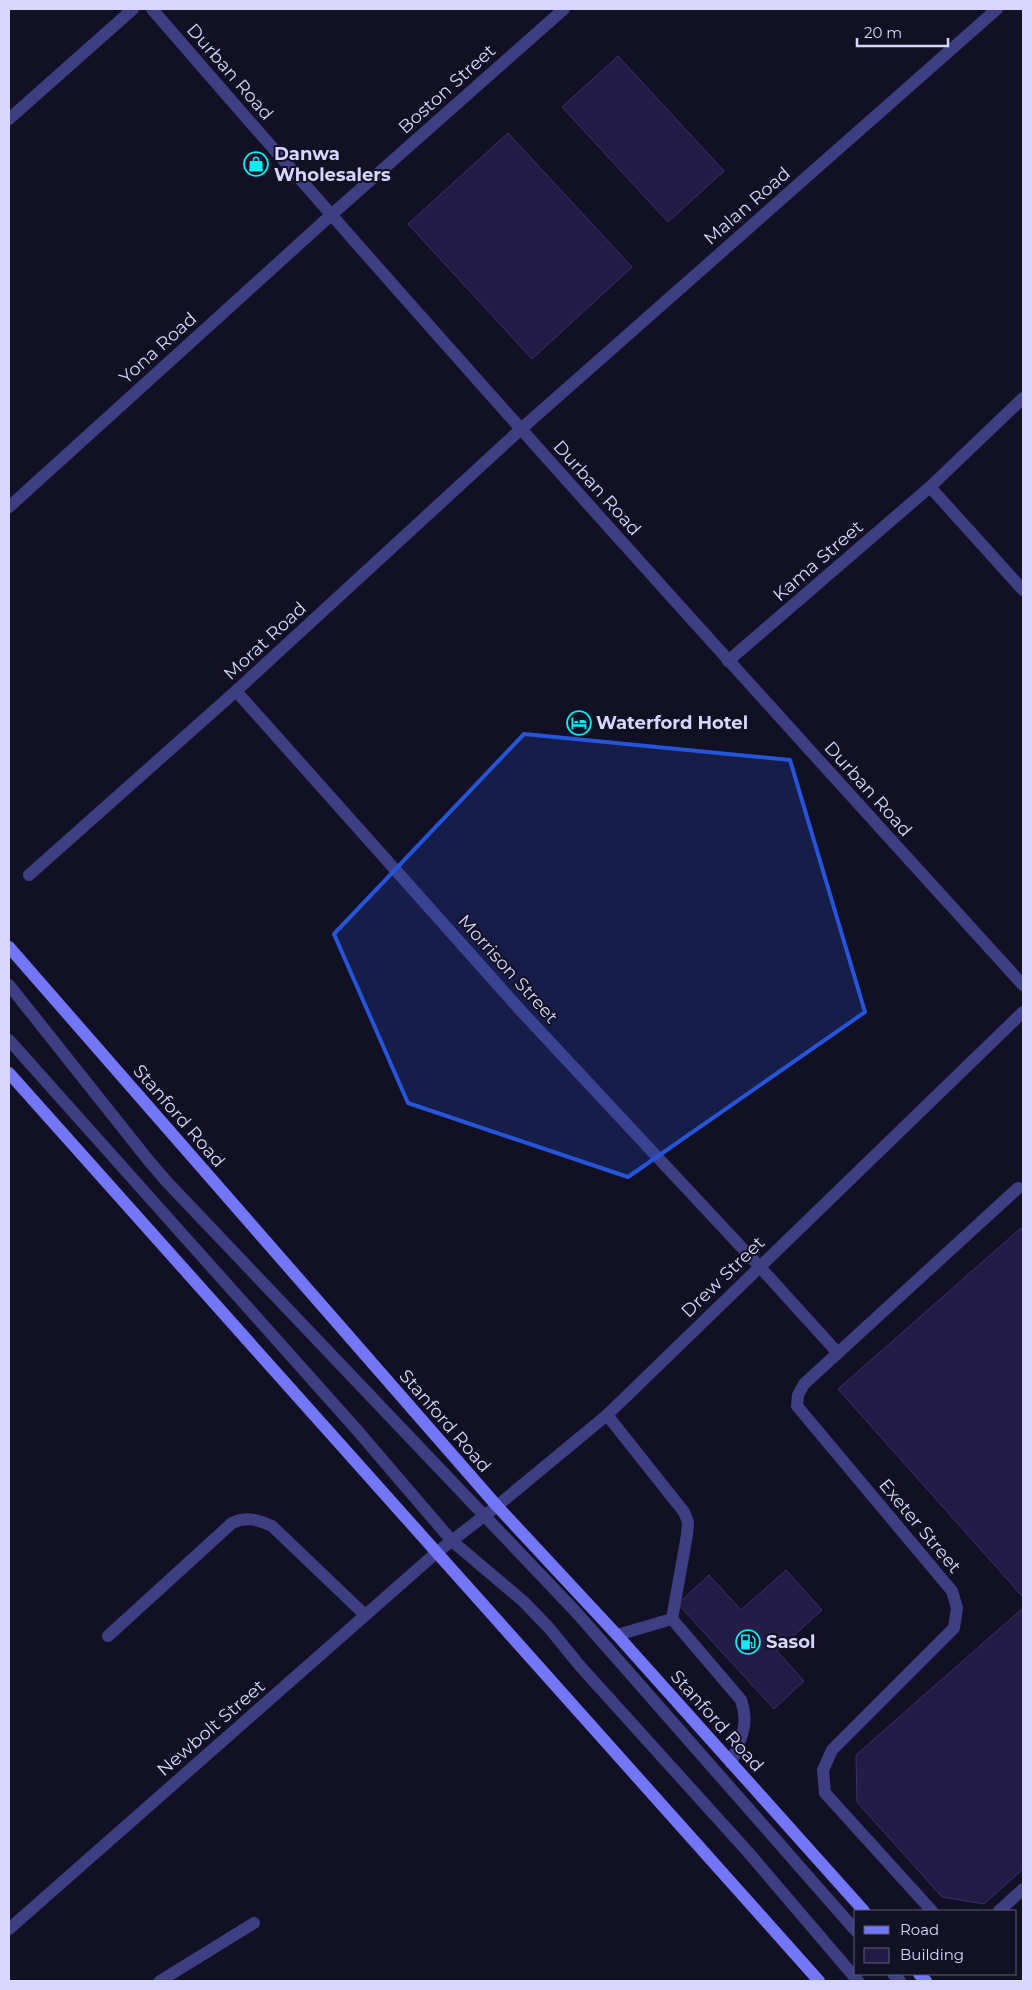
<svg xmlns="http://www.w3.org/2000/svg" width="1032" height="1990" font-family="Montserrat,sans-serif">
<rect width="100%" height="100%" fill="#121025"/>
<!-- building -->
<g fill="#231d45" stroke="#393070">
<path d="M618,56L724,171L668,222L562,107Z"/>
<path d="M508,133L632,267L532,359L408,224Z"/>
<path d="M1021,1228L1023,1231V1597L838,1389Z"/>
<path d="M786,1570L822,1610L777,1651L804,1681L774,1709L678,1604L709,1575L741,1610Z"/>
<path d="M1023,1608V1869L984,1904L942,1897L857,1802L856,1755Z"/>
</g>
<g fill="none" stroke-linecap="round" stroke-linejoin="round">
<!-- service -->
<g stroke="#3e3f82" stroke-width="12">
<path d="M930,487L1023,590"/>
<path d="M728,661L930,487L1023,398"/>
<path d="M9,985L149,1161L167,1182L576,1612L856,1931"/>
<path d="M9,1040L357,1430L452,1541L524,1602L549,1628L580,1666L748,1852L858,1981"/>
<path d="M759,1266L837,1352"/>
<path d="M607,1415L684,1512L688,1522L687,1535L672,1619L741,1700C750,1726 740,1739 731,1763"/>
<path d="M617,1635L672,1619"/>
<path d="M108,1636L232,1523C247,1516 258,1520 272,1526L365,1615"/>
<path d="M932,1911L825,1793L823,1770L832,1750L954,1628L957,1608L952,1591L797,1406L798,1395L804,1384L1018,1188"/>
<path d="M999,1911L1023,1889"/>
<path d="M893,1974L900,1981"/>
<path d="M160,1981L254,1923"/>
</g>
<!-- minor -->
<g stroke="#3e3f82" stroke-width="12">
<path d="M9,119L133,9"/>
<path d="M9,507L330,216L564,9"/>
<path d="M236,691L522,1012L759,1266"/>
<path d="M29,875L236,691L521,429L997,9"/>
<path d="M9,1929L436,1553L497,1506L607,1415L1023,1012"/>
</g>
<!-- tertiary -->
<path stroke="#3e3f82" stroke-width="12" d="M152,9C437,339 729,662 1023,985"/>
<!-- secondary -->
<g stroke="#7277f8" stroke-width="12">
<path d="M9,947L497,1506L617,1635L864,1911"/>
<path d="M9,1073L819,1981"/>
<path d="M919,1974L926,1981"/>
</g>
</g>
<!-- marked area -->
<path fill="#2655da" fill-opacity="0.2" stroke="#2655da" stroke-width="4" stroke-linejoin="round" d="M524,734L790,760L865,1012L628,1177L408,1103L334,934Z"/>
<!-- icons -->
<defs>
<g id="shop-ring" transform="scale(1.25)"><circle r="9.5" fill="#121025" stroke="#0ceaf3" stroke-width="1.5"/><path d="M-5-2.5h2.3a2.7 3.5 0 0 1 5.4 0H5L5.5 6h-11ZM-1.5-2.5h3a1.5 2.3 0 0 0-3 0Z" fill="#0ceaf3"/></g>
<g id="hotel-ring" transform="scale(1.25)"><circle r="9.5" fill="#121025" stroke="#0ceaf3" stroke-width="1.5"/><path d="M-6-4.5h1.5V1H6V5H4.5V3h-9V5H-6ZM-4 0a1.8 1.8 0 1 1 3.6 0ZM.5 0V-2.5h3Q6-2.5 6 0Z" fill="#0ceaf3"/></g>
<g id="fuel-ring" transform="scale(1.25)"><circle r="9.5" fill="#121025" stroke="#0ceaf3" stroke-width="1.5"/><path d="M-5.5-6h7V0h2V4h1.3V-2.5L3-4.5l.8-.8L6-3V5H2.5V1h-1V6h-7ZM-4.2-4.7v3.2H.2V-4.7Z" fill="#0ceaf3"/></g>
</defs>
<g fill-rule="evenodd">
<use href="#shop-ring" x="256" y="164"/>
<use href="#hotel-ring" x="579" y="723"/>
<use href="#fuel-ring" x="748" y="1642"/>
</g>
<g text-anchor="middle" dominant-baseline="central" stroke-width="4" stroke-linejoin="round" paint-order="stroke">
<!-- street labels -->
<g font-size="18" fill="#d8d6fd" stroke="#121025">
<text transform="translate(230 72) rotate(49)">Durban Road</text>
<text transform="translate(447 89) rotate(-42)">Boston Street</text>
<text transform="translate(747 206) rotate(-41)">Malan Road</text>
<text transform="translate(158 348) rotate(-42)">Yona Road</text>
<text transform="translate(597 488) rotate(48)">Durban Road</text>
<text transform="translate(818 561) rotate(-41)">Kama Street</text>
<text transform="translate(265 641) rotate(-43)">Morat Road</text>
<text transform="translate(868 789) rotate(48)">Durban Road</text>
<text transform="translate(508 969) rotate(48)">Morrison Street</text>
<text transform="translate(179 1116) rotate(49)">Stanford Road</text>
<text transform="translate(723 1277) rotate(-44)">Drew Street</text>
<text transform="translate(445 1421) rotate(49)">Stanford Road</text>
<text transform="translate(920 1526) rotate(50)">Exeter Street</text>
<text transform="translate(717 1721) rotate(48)">Stanford Road</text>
<text transform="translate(211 1728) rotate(-41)">Newbolt Street</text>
</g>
<!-- poi labels -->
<g font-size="18" font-weight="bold" fill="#d8d6fd" stroke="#121025" text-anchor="start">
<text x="274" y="154">Danwa<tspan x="274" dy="21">Wholesalers</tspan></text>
<text x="596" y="723">Waterford Hotel</text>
<text x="766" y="1642">Sasol</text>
</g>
</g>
<!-- border -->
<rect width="1032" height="1990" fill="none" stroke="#d8d6fd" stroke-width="20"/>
<!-- legend -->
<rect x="854" y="1910" width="162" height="65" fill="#121025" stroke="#615f7b"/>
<rect x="864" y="1926" width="25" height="8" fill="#7277f8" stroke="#615f7b"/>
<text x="900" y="1935" font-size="15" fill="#d8d6fd">Road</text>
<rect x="864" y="1948" width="25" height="15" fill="#231d45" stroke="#615f7b"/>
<text x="900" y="1960" font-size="15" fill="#d8d6fd">Building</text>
<!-- scale -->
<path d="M857 38v8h91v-8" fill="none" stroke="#d8d6fd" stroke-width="2.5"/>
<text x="864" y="38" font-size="15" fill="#d8d6fd" stroke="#121025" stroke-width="4" paint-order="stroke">20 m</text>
</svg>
